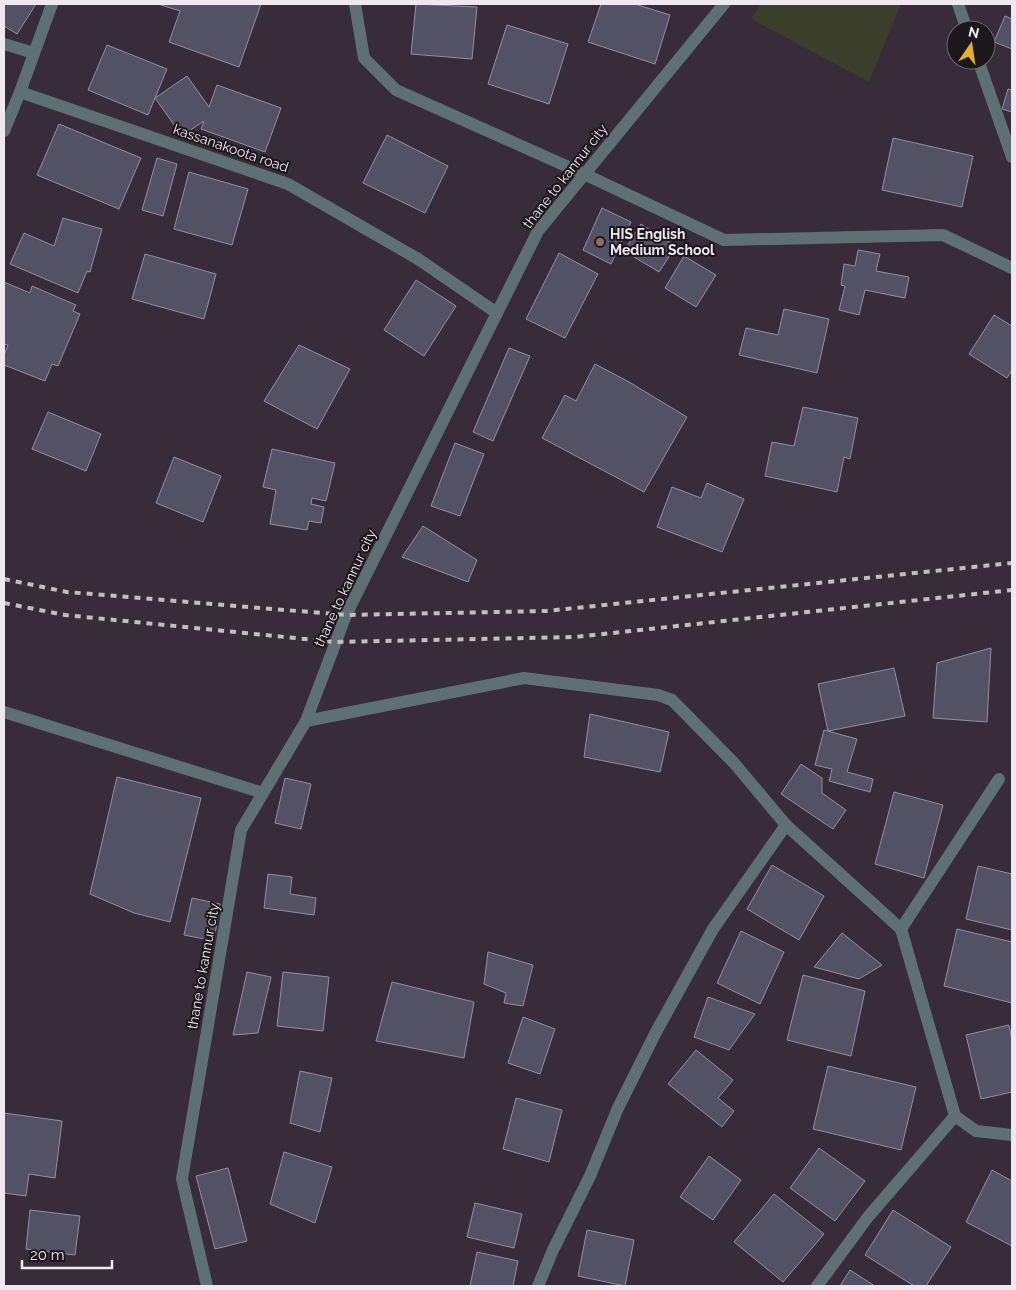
<svg xmlns="http://www.w3.org/2000/svg" width="1016" height="1290" font-family="Raleway,sans-serif">
<rect width="100%" height="100%" fill="#382b3a"/>
<!-- green -->
<path fill="#3a3e2a" d="M761,4H901L869,82L751,19Z"/>
<!-- building -->
<g fill="#535265" stroke="#9190a4">
<path d="M4,4H36L17,34L4,26Z"/>
<path d="M158,4H261L239,67L169,42L180,11Z"/>
<path d="M416,4L477,7L472,59L411,54Z"/>
<path d="M601,4H635L670,15L655,64L588,42Z"/>
<path d="M1005,16L1012,19V49L994,42Z"/>
<path d="M507,25L568,44L549,104L488,84Z"/>
<path d="M107,45L167,69L148,115L88,90Z"/>
<path d="M187,76L209,107L217,85L281,108L265,152L201,129L204,121L182,136L155,98Z"/>
<path d="M1008,89L1012,90V112L1002,109Z"/>
<path d="M59,124L141,158L119,209L37,175Z"/>
<path d="M387,135L448,166L425,213L363,183Z"/>
<path d="M893,138L973,156L962,207L882,190Z"/>
<path d="M157,158L177,164L163,216L142,210Z"/>
<path d="M189,172L248,189L232,245L174,229Z"/>
<path d="M602,208L631,222L611,264L583,250Z"/>
<path d="M63,218L102,229L90,272L87,271L78,293L10,264L24,233L54,246Z"/>
<path d="M641,224L676,246L659,272L624,251Z"/>
<path d="M858,250L880,254L876,271L909,277L905,298L865,290L859,315L839,310L845,286L841,285L844,264L855,266Z"/>
<path d="M559,253L598,274L565,338L526,319Z"/>
<path d="M145,254L216,274L204,319L132,299Z"/>
<path d="M684,256L716,275L696,307L665,288Z"/>
<path d="M416,280L456,306L424,356L384,330Z"/>
<path d="M4,282L30,293L32,286L76,305L73,311L80,314L58,366L52,364L45,381L4,365V355L8,345L4,344Z"/>
<path d="M784,309L829,319L817,373L739,355L746,328L778,335Z"/>
<path d="M994,315L1012,326V370L1007,378L969,354Z"/>
<path d="M299,345L350,369L317,429L264,401Z"/>
<path d="M509,348L530,356L493,441L473,432Z"/>
<path d="M595,364L629,382L687,417L644,492L542,438L565,395L576,401Z"/>
<path d="M803,407L858,418L850,459L844,457L837,492L765,476L772,442L794,446Z"/>
<path d="M48,412L101,434L86,471L32,449Z"/>
<path d="M455,443L484,454L460,516L431,506Z"/>
<path d="M272,449L335,463L326,501L312,498L311,504L324,507L321,523L309,521L307,530L270,524L276,490L263,487Z"/>
<path d="M174,457L221,476L203,522L156,503Z"/>
<path d="M707,483L744,499L722,552L657,527L672,487L701,498Z"/>
<path d="M423,526L477,560L468,582L402,557Z"/>
<path d="M991,648L987,722L933,718L937,663Z"/>
<path d="M894,668L905,716L828,731L818,684Z"/>
<path d="M590,714L669,732L660,772L584,757Z"/>
<path d="M824,730L857,739L847,772L873,779L870,792L829,781L832,769L815,765Z"/>
<path d="M801,764L822,778V793L846,810L833,829L781,794Z"/>
<path d="M117,777L201,798L170,922L134,913L90,894Z"/>
<path d="M285,778L311,784L301,829L275,823Z"/>
<path d="M894,792L943,805L924,878L875,864Z"/>
<path d="M772,865L824,896L799,940L747,909Z"/>
<path d="M978,866L1012,874V930L966,919Z"/>
<path d="M268,874L292,877L290,894L316,898L314,915L264,908Z"/>
<path d="M192,898L220,904L214,941L184,935Z"/>
<path d="M957,929L1012,942V1003L944,986Z"/>
<path d="M741,931L784,952L760,1004L717,983Z"/>
<path d="M842,933L882,965L859,979L814,967Z"/>
<path d="M488,952L533,965L523,1006L504,1003L506,993L484,984Z"/>
<path d="M247,972L271,977L258,1033L233,1035Z"/>
<path d="M283,972L329,977L323,1031L277,1026Z"/>
<path d="M803,975L865,991L851,1056L787,1040Z"/>
<path d="M392,982L474,1002L464,1058L376,1041Z"/>
<path d="M708,997L755,1014L729,1050L694,1037Z"/>
<path d="M523,1017L555,1029L540,1074L508,1063Z"/>
<path d="M1009,1025L1012,1041V1092L981,1099L966,1035Z"/>
<path d="M696,1050L733,1080L718,1098L734,1111L722,1127L668,1084Z"/>
<path d="M828,1066L916,1087L901,1150L813,1129Z"/>
<path d="M300,1071L332,1078L320,1132L290,1123Z"/>
<path d="M516,1098L562,1110L549,1162L503,1149Z"/>
<path d="M4,1113L62,1121L55,1178L29,1174L26,1196L4,1193Z"/>
<path d="M819,1148L865,1181L835,1221L790,1188Z"/>
<path d="M284,1152L332,1167L315,1223L270,1204Z"/>
<path d="M709,1156L741,1180L713,1220L680,1197Z"/>
<path d="M228,1168L247,1241L215,1249L196,1176Z"/>
<path d="M992,1170L1012,1181V1246L966,1222Z"/>
<path d="M774,1194L824,1234L783,1282L734,1242Z"/>
<path d="M475,1203L522,1214L514,1248L467,1237Z"/>
<path d="M30,1210L80,1216L75,1255L26,1249Z"/>
<path d="M893,1210L951,1247L926,1286H914L865,1255Z"/>
<path d="M587,1230L634,1240L625,1286L578,1276Z"/>
<path d="M477,1252L518,1261L513,1286H470Z"/>
<path d="M850,1270L875,1286H840Z"/>
</g>
<g fill="none" stroke-linecap="round" stroke-linejoin="round">
<!-- minor -->
<g stroke="#5f7074" stroke-width="12">
<path d="M52,4L20,92L288,184L418,259L497,313"/>
<path d="M355,4L364,58L396,90L584,174L724,240L943,235L1012,268"/>
<path d="M958,4L967,30"/>
<path d="M4,44L34,53"/>
<path d="M978,60L1012,157"/>
<path d="M4,131L20,92"/>
<path d="M4,712L263,793"/>
<path d="M306,721L524,678L658,695L672,700L734,763L786,825L901,929L955,1116L976,1131L1012,1135"/>
<path d="M901,929L999,779"/>
<path d="M207,1286L182,1179L241,830L306,721L346,615L538,231L724,4"/>
<path d="M538,1286L553,1250L590,1176L618,1108L656,1032L713,929L786,825"/>
<path d="M817,1286L868,1217L955,1116"/>
</g>
<!-- rail -->
<g stroke="#c5bcc6" stroke-width="4" stroke-dasharray="6 6" stroke-linecap="butt">
<path d="M4,579L67,592L346,615L546,611L1012,563"/>
<path d="M4,603L65,615L335,642L575,637L1012,590"/>
</g>
</g>
<!-- markers -->
<circle fill="#8d6e63" stroke="#1c161d" stroke-width="2" cx="600" cy="242" r="5"/>
<g text-anchor="middle" dominant-baseline="central" stroke-width="4" stroke-linejoin="round" paint-order="stroke">
<!-- street labels -->
<g font-size="14" fill="#f0e8f1" stroke="#1c161d">
<text transform="translate(231 148) rotate(19)">kassanakoota road</text>
<text transform="translate(565 176) rotate(-52)">thane to kannur city</text>
<text transform="translate(345 588) rotate(-65)">thane to kannur city</text>
<text transform="translate(203 966) rotate(-80)">thane to kannur city</text>
</g>
<!-- poi labels -->
<g font-size="14" font-weight="bold" fill="#f0e8f1" stroke="#1c161d" text-anchor="start">
<text x="610" y="234">HIS English<tspan x="610" dy="16">Medium School</tspan></text>
</g>
</g>
<!-- border -->
<rect width="1016" height="1290" fill="none" stroke="#f0e8f1" stroke-width="10"/>
<!-- north arrow -->
<g transform="translate(971 45) rotate(13)"><circle r="24" fill="#1c161d" stroke="#716a72"/>
<path d="M0-4L9 19L0 12L-9 19Z" fill="#e0af34"/>
<text y="-8" font-size="14" font-weight="bold" text-anchor="middle" fill="#f0e8f1">N</text>
</g>
<!-- scale -->
<path d="M22 1260v8h90v-8" fill="none" stroke="#f0e8f1" stroke-width="2.5"/>
<text x="30" y="1260" font-size="15" fill="#f0e8f1" stroke="#1c161d" stroke-width="4" paint-order="stroke">20 m</text>
</svg>
